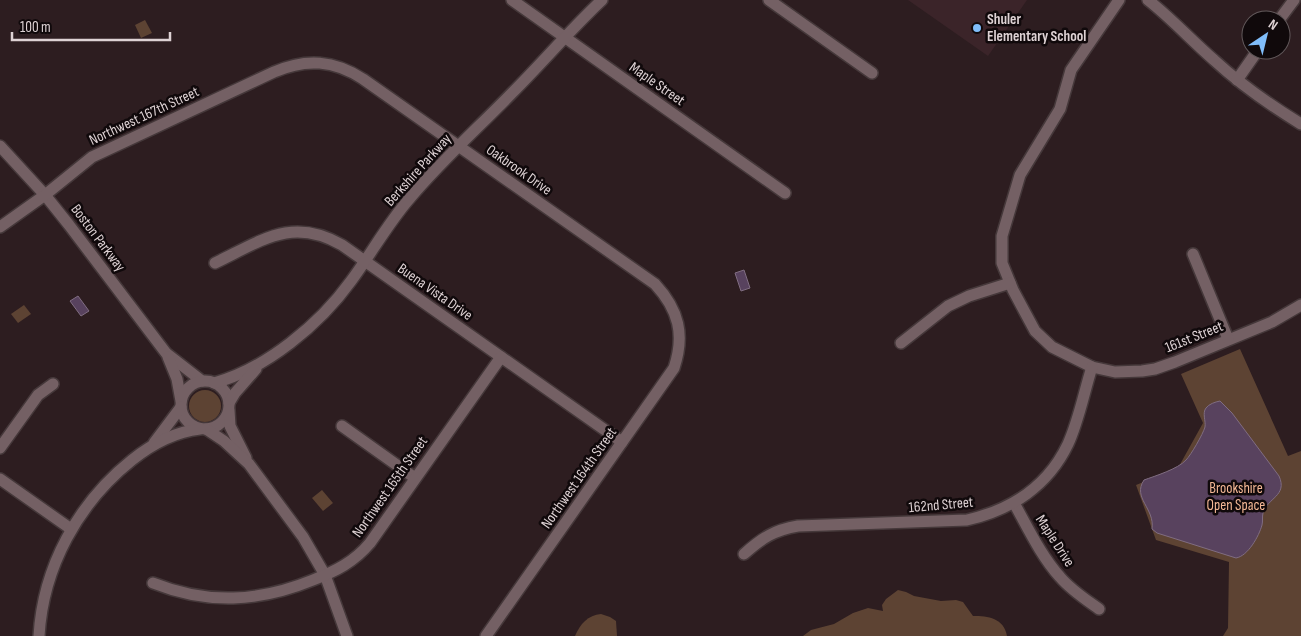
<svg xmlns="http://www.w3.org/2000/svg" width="1301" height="636" font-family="'Sofia Sans Condensed',sans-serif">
<rect width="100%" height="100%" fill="#2d1d20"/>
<!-- built -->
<path fill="#3b2429" d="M908,0H1027L988,56Z"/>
<!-- green -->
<g fill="#5d4333">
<path d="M145,20L152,33L141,38L135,25Z"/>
<path d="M24,305L31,314L18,323L11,314Z"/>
<path d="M1240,349L1288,456L1301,451V636H1223L1228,628L1229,562L1156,540L1136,485L1178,468L1203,423L1181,374Z"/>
<circle cx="205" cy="406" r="16"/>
<path d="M322,490L333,503L323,511L312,498Z"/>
<path d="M898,590L906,592L914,596L941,601L956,600L963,602L973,616C988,616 1004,618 1007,636H803L811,630L834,624L853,613L868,608L883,611L882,605L886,599Z"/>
<path d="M601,614L610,617L616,621L617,636H575C580,624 588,615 601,614Z"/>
</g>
<!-- water -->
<g fill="#58425e" stroke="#806d81">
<path d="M744,270L750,288L741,291L735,273Z"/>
<path d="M78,296L89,311L81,316L70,301Z"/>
<path d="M1220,401L1232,413L1279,476C1288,496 1267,498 1263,513C1262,517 1263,521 1262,525C1259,536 1248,556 1236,558L1157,533L1152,529C1155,508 1132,498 1144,480C1155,476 1178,469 1186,460C1191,455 1203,434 1205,427C1206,421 1202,413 1206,408C1209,404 1215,402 1220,401Z"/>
</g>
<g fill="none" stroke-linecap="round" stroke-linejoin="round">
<!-- street casing -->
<g stroke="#45383a" stroke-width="14">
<g id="street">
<path d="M512,0L785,193"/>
<path d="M769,0L872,73"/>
<path d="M1119,0L1071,70L1060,109L1020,175L1002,236V263L1013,290L1035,331L1052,347L1092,367L1115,372L1142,371L1155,369L1175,362L1272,322L1301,305"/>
<path d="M1148,0C1171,18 1191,40 1214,60C1240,84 1270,105 1301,124"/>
<path d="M1279,20L1294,0"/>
<path d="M1237,80L1258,50"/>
<path d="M0,146L45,195L69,225L166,353L202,381"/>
<path d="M0,227L45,195L92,157L274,72C306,58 334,60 363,79L655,284C679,310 685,335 674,368L486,636"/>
<path d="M1193,254L1228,339"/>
<path d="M215,263C261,241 292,216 342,245L622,442"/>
<path d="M901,343L948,306L969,296L1010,283"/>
<path d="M168,357L177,379L181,401"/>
<circle cx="205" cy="405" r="24"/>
<path d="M214,383C266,369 320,324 351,281C371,254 388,223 410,198C442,160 479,127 513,92C543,62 571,29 602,0"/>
<path d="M229,403L235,393L256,369"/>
<path d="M229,410L230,426L246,458"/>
<path d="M342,426L415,478"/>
<path d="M206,429L224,441L249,464L303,537L325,575L347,636"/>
<path d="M154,443L181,407"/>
<path d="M0,448L38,395L53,384"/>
<path d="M0,479L71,529"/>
<path d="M1014,503C1028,528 1041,556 1060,577C1071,590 1085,599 1099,609"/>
<path d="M744,554C762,538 774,530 798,526L967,520C1011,510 1048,486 1068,444C1079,420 1084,392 1092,367"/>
<path d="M153,583C208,605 259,602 313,580C336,571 354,562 370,543L501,357"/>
<path d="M39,636C43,567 78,503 132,460C152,444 174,432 200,429"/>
</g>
</g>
<!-- street -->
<use href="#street" stroke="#746064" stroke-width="11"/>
</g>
<!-- markers -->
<circle fill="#80bdfa" stroke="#10090b" stroke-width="2" cx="977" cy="28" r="5"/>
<g text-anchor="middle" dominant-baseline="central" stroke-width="5" stroke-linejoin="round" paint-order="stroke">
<!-- poi labels -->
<g font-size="15" font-weight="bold" fill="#ded2d4" stroke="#10090b" text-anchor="start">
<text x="987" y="19">Shuler<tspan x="987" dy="17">Elementary School</tspan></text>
</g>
<!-- street labels -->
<g font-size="15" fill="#ded2d4" stroke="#10090b">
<text transform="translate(657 84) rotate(35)">Maple Street</text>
<text transform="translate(144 116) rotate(-25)">Northwest 167th Street</text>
<text transform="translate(418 170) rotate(-48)">Berkshire Parkway</text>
<text transform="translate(519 170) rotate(35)">Oakbrook Drive</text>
<text transform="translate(98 238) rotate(53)">Boston Parkway</text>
<text transform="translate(435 292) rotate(35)">Buena Vista Drive</text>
<text transform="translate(1194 337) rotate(-22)">161st Street</text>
<text transform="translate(579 478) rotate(-55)">Northwest 164th Street</text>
<text transform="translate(390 487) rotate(-55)">Northwest 165th Street</text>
<text transform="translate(941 505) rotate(-5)">162nd Street</text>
<text transform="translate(1055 541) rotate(57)">Maple Drive</text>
</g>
<!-- park labels -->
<g font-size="15" fill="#f4b895" stroke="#10090b">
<text x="1236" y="488">Brookshire<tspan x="1236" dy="17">Open Space</tspan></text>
</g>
</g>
<!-- north arrow -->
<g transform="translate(1266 35) rotate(35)"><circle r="24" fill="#10090b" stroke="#62595b"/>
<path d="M0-4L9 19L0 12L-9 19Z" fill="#80bdfa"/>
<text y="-8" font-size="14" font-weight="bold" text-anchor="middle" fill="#ded2d4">N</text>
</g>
<!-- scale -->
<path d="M12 32v8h158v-8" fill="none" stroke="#ded2d4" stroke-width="2.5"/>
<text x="20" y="32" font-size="15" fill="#ded2d4" stroke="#10090b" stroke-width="4" paint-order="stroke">100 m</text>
</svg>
